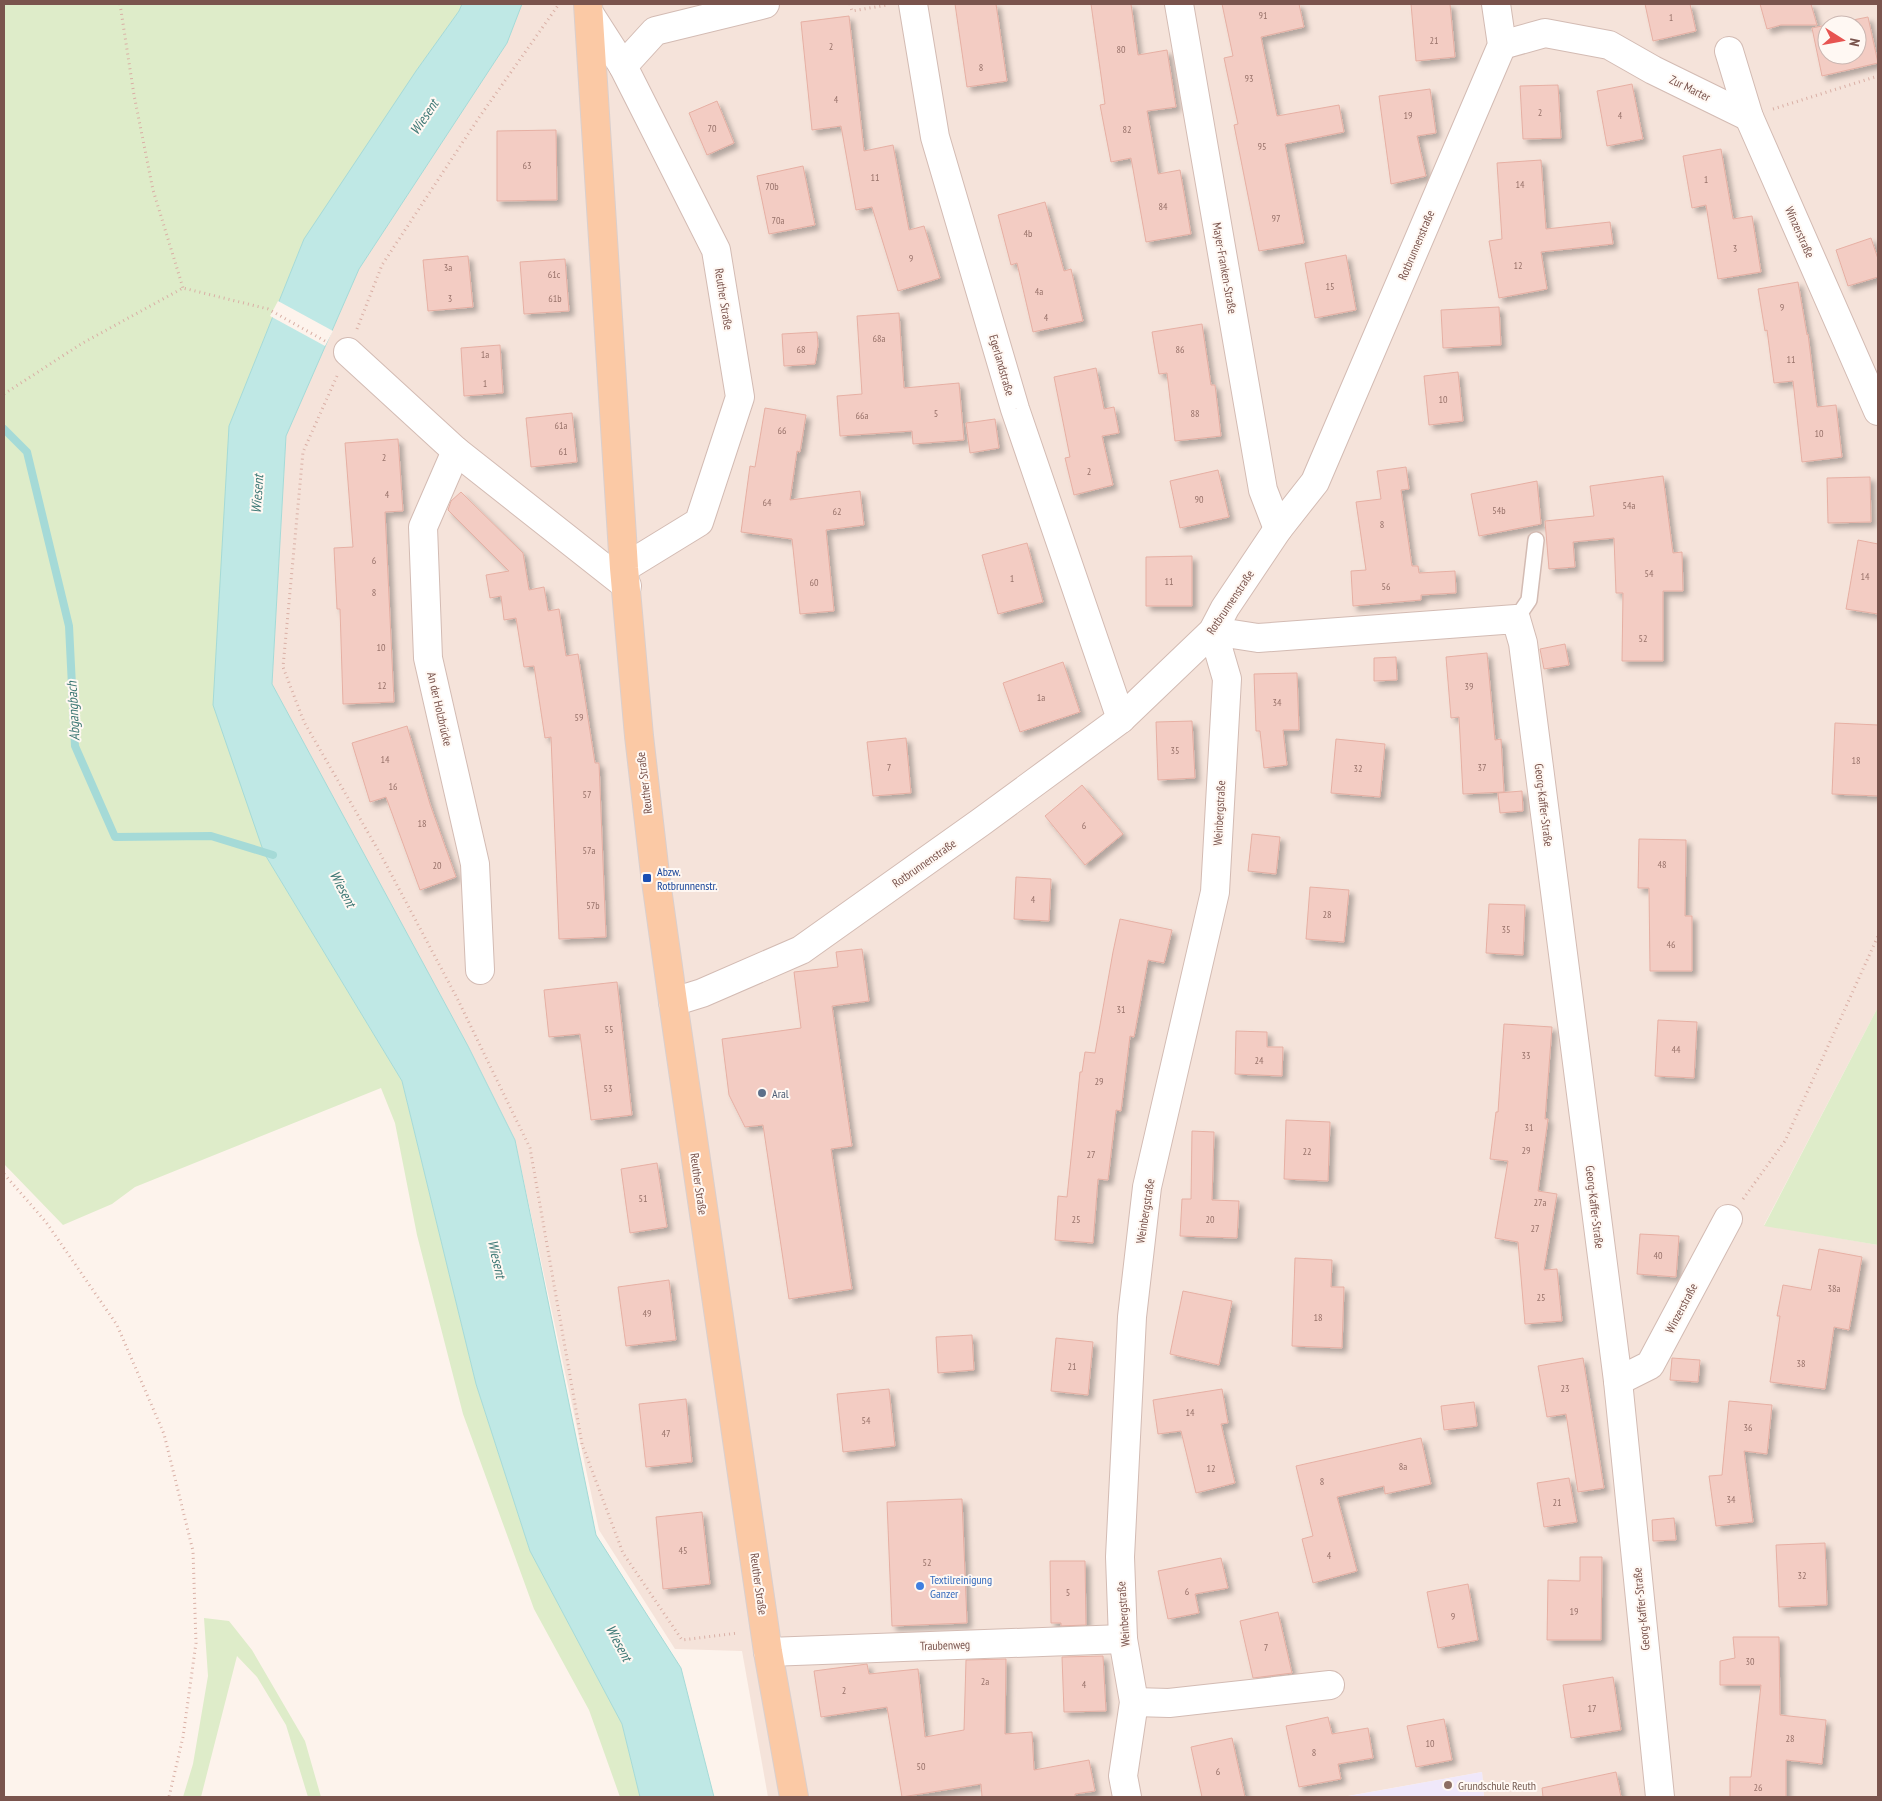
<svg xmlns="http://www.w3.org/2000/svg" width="1882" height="1801" font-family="'PT Sans Narrow',sans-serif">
<defs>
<filter id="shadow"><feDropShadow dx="4.5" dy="4.5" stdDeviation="2.5" flood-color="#0004"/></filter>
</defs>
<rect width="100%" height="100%" fill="#fdf3ec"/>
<!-- residential -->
<path fill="#f5e3da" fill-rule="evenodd" d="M522,4H1878V1007L1764,1225L1878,1245V1797H1484L1482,1772L1342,1797H768L742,1651L675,1649L599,1530L515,1140L468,1046L272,684L286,436L359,269L507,43ZM1827,25H1857V55H1827Z"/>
<!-- education -->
<path fill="#f0e8fa" d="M1482,1772L1484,1797H1343Z"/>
<!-- green -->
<g fill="#deecc9">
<path d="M4,4H462L459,11L416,71L304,239L229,426L264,853L402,1081L476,1384L530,1551L622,1724L640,1797H620L589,1710L534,1609L463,1414L417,1235L395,1123L381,1088L135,1187L112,1204L63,1225L4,1164Z"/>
<path d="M1878,1007V1245L1764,1226Z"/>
<path d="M204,1618L229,1621L252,1650L305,1741L321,1797H308L286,1725L257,1677L237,1656L201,1797H183L193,1764L208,1676Z"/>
</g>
<!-- water -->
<path fill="#bfe8e5" stroke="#a5dad7" d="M462,4H522L507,43L359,269L286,436L272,684L468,1046L515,1140L596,1535L681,1668L714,1797H640L622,1724L530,1551L476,1384L402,1081L264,853L213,705L229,426L304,239L416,71L459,11Z"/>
<!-- pier -->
<path fill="#fdf3ec" d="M278,301L333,331L325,346L270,316Z"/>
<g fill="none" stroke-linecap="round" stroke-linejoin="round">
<!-- stream -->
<path stroke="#a5dad7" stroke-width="8" d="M4,429L27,452L69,626L75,746L115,837L211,836L273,855"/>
</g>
<!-- building -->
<g fill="#f3ccc3" stroke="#e6afa3" filter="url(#shadow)">
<path d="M955,4H996L1007,81L967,87Z"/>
<path d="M1091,4H1131L1138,55L1167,50L1176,107L1147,111L1158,174L1180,170L1191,234L1146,242L1131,158L1111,162L1100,105L1105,104Z"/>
<path d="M1222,4H1299L1304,27L1261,37L1277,116L1339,105L1344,132L1285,144L1304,243L1259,251L1234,125L1238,124L1224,58L1233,56Z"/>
<path d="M1411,4H1450L1455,57L1416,61Z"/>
<path d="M1645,4H1690L1696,31L1653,41Z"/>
<path d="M1760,4H1811L1817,25H1781L1767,29Z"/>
<path d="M849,16L864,151L893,145L909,230L924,226L940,278L898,291L872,207L856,210L841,126L812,130L801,22Z"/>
<path d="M1868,17L1878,63L1822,76L1812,28L1827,25V55H1857V25H1828Z"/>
<path d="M1632,84L1643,139L1607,146L1597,91Z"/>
<path d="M1558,85L1561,138L1523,139L1520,86Z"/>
<path d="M1430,89L1436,133L1417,136L1426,176L1391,184L1379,96Z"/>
<path d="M717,101L734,143L707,155L689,113Z"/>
<path d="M556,130L557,200L497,201V131Z"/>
<path d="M1721,149L1733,219L1752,216L1761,272L1718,279L1706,205L1692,208L1683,156Z"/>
<path d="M1541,160L1546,229L1610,222L1613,244L1541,252L1547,289L1499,298L1489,241L1502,239L1497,163Z"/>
<path d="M803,166L815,225L769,234L757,176Z"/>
<path d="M1045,202L1064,271L1071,269L1083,321L1033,332L1017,263L1011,265L998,215Z"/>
<path d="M1871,238L1878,259V277L1848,286L1836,250Z"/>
<path d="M1346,255L1356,310L1315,318L1305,263Z"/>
<path d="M468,256L473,307L428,311L423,260Z"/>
<path d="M565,259L569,311L524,314L520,262Z"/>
<path d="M1798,282L1807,335L1808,334L1817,407L1836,405L1842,457L1802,462L1793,381L1774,383L1767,330L1765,331L1758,289Z"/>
<path d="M1499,307L1501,345L1443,348L1441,310Z"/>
<path d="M899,313L904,388L959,383L964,440L913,444L912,431L840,436L837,396L862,394L857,316Z"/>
<path d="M1202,324L1211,385H1215L1221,436L1175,441L1167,373L1159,374L1152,332Z"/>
<path d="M817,332L818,345L815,364L784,366L782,334Z"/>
<path d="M500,345L503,393L464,396L461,348Z"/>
<path d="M1096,368L1104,409L1114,407L1119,433L1102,436L1113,485L1074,495L1065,458L1070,457L1054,377Z"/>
<path d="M1458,372L1463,421L1429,425L1424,376Z"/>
<path d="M765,408L806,415L800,452L797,451L790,500L860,491L864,525L826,530L834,611L800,614L792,539L741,532L750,466L755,467Z"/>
<path d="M572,413L577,462L531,467L526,418Z"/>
<path d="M995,419L999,448L970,453L966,423Z"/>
<path d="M398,439L403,511L385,512L394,702L343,704L340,609H337L334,548L353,547L345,443Z"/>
<path d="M1406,467L1409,489L1401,490L1412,566H1418L1419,573L1455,571L1456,593L1421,595V600L1353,606L1351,571L1366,570L1356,502L1381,499L1377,471Z"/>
<path d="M1218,470L1229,517L1180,528L1170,481Z"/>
<path d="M1663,476L1673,553L1682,552L1683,591H1663V661H1622L1623,593H1616L1614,538L1573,542L1575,567L1549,569L1545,521L1594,516L1590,486Z"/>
<path d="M1870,477L1871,522L1828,523L1827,478Z"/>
<path d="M1537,481L1541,524L1479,536L1471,494Z"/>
<path d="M461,492L523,553L529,590L544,587L548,611L559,609L566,656L578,654L595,763H599L606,937L559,939L551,737L545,738L534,666L524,667L516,618L504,620L501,596L490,598L486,575L509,571L448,510L451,501Z"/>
<path d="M1858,540L1878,544V614L1846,609Z"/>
<path d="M1027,543L1043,602L998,614L982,555Z"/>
<path d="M1192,556V606H1146V557Z"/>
<path d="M1565,644L1569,665L1544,669L1540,649Z"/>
<path d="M1487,653L1495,740L1501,739L1504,792L1463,794L1459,717L1451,718L1446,657Z"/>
<path d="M1396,657L1397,680L1374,681V658Z"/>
<path d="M1063,662L1080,712L1020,732L1003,683Z"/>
<path d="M1297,673L1299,730H1283L1287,765L1264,768L1260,731H1256L1254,674Z"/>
<path d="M1192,721L1195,778L1158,780L1156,722Z"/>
<path d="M1835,723L1878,725V796L1832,794Z"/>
<path d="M407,726L430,804L456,877L420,890L386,797L370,802L352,743Z"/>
<path d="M906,738L911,793L873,796L867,742Z"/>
<path d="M1336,739L1385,744L1380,797L1331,793Z"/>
<path d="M1082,785L1123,834L1085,865L1045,816Z"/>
<path d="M1522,791L1523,811L1500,813L1498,793Z"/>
<path d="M1252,834L1280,837L1276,874L1248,871Z"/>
<path d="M1639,839L1686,840L1685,916H1692V971H1650L1649,888H1638Z"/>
<path d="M1016,877L1051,879L1049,921L1014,919Z"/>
<path d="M1310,887L1349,890L1344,942L1306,939Z"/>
<path d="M1489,904L1525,905L1523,955L1486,953Z"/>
<path d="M1120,919L1172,930L1164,963L1148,960L1134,1037L1130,1036L1121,1111L1116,1110L1108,1180L1098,1179L1093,1243L1055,1240L1058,1196L1067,1197L1080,1072H1082L1085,1052L1095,1053L1113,952Z"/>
<path d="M862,949L869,1001L832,1006L852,1146L831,1149L852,1289L789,1299L763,1125L745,1127L729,1095L722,1039L801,1028L794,972L838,967L836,952Z"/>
<path d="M617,982L632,1115L591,1120L580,1034L549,1037L544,990Z"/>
<path d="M1658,1020L1697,1022L1694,1078L1655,1076Z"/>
<path d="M1504,1024L1552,1027L1545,1119H1548L1538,1191L1557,1194L1544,1270L1557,1269L1562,1321L1525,1324L1518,1242L1495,1238L1508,1161L1490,1159L1496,1112H1498Z"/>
<path d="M1236,1031L1267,1032V1047H1283L1282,1076L1235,1074Z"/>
<path d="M1286,1120L1330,1122L1328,1181L1284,1179Z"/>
<path d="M1192,1131L1214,1132L1212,1200L1239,1201L1237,1238L1180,1236L1182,1199H1191Z"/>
<path d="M657,1163L667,1227L630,1233L621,1169Z"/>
<path d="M1640,1234L1679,1236L1676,1277L1637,1274Z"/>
<path d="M1819,1249L1862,1257L1849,1330L1834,1327L1825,1389L1770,1382L1780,1316H1777L1783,1285L1811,1290Z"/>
<path d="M1295,1258L1332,1260L1331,1287H1344L1342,1348L1292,1346Z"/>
<path d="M669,1280L676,1340L626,1346L618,1287Z"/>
<path d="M1183,1291L1232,1301L1219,1365L1170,1354Z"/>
<path d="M972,1335L974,1370L938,1373L936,1337Z"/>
<path d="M1056,1338L1093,1342L1088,1395L1051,1391Z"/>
<path d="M1583,1358L1604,1488L1578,1492L1566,1414L1547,1417L1538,1366Z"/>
<path d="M1672,1358L1700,1360L1698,1382L1670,1380Z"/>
<path d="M889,1389L895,1446L843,1452L837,1394Z"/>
<path d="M1222,1389L1228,1423L1221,1424L1235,1483L1196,1493L1181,1431L1158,1434L1153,1400Z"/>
<path d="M686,1399L692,1462L646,1467L639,1404Z"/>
<path d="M1729,1401L1772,1405L1767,1454L1744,1451L1753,1522L1716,1526L1709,1476L1722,1475Z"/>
<path d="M1474,1402L1477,1426L1444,1430L1441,1406Z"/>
<path d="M1421,1438L1431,1484L1385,1494L1384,1486L1337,1497L1357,1571L1313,1583L1302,1539L1313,1536L1296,1466Z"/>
<path d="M1569,1478L1577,1522L1544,1527L1537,1483Z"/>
<path d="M962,1499L967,1623L892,1626L887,1502Z"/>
<path d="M702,1512L710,1584L663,1589L656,1517Z"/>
<path d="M1674,1518L1676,1540L1653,1541L1652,1520Z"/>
<path d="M1825,1543L1827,1605L1779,1607L1776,1545Z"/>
<path d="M1580,1557H1602L1601,1640H1547L1548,1580L1580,1581Z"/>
<path d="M1221,1558L1228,1588L1195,1594L1199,1613L1168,1619L1158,1571Z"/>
<path d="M1050,1561H1085L1086,1625L1061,1626V1623H1051Z"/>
<path d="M1468,1584L1478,1640L1438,1648L1427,1592Z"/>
<path d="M1278,1612L1292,1673L1253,1678L1240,1621Z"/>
<path d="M1733,1637H1779L1780,1715L1826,1720L1822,1764L1786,1760V1797H1730V1777H1751L1761,1685H1720V1661L1735,1658Z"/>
<path d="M1103,1656L1106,1711L1064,1712L1062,1657Z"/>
<path d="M1006,1659L1005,1734L1032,1732L1034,1770L1089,1760L1095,1791L1075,1794V1797H982L981,1784L902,1797L887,1707L821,1717L814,1671L867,1664L869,1674L918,1669L925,1737L964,1730L966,1660Z"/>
<path d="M1613,1677L1621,1730L1571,1738L1563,1685Z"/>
<path d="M1328,1717L1332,1734L1368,1728L1373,1758L1338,1764L1341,1779L1299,1787L1286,1726Z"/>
<path d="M1444,1719L1452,1760L1416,1767L1407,1726Z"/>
<path d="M1232,1738L1245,1797H1202L1191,1747Z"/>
<path d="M1616,1772L1621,1797H1543L1542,1788Z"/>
</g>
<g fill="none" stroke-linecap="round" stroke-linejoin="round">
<!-- service casing -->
<g stroke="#d3bbb3" stroke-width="18">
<path id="service" d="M1516,619L1529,600L1536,540"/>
</g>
<!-- minor casing -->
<g stroke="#d3bbb3" stroke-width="30">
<g id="minor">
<path d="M913,4L935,137L1015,409L1121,719"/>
<path d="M1179,4L1263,490L1278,529"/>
<path d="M589,13L623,66L716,250L740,397L699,522L624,568"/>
<path d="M1502,45L1545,33L1609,45L1653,70L1749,117"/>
<path d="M1729,51L1749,117L1878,411"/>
<path d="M623,66L655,31L765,4"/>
<path d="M348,352L456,451L627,586"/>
<path d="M456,451L423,527L428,658L475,864L480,970"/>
<path d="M673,1002L702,993L801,950L981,822L1121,719L1213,631L1225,608L1278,529L1315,482L1502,45L1496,4"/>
<path d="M1618,1381L1650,1365L1728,1219"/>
<path d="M768,1652L1123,1639"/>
<path d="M1134,1702L1169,1703L1330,1685"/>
<path d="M1127,1797L1123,1776L1134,1702L1123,1639L1120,1557L1132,1317L1147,1187L1215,892L1227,679L1213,631L1258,638L1516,619L1523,643L1618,1381L1660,1797"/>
</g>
</g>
<!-- primary casing -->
<g stroke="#dacfcd" stroke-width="30">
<path id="primary" d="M588,4L624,568L639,736L655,874L673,1002L768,1652L794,1797"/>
</g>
<!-- path -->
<g stroke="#d9afa5" stroke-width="3" stroke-dasharray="1 4" stroke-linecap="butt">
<path d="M120,4L134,95L153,190L183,288"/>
<path d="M850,4L852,11L887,5"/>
<path d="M1773,109L1878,76"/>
<path d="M357,329L382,265L478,119L559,4"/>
<path d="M337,376L303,452L283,667L304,722L381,855L458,1000L530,1148L582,1444L623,1553L682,1640L738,1633"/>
<path d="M4,394L81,344L183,288L268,309L325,341"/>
<path d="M4,1174L46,1222L117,1325L164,1434L193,1551L196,1643L183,1737L169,1797"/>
<path d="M1743,1199L1785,1141L1878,936"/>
</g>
<!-- service -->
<use href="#service" stroke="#fff" stroke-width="15"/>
<!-- minor -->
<use href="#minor" stroke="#fff" stroke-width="28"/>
<!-- primary -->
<use href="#primary" stroke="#fbc9a5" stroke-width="28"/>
</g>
<!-- markers -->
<rect fill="#1a4fb4" stroke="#fff8f3" stroke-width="2" x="642" y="873" width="10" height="10" rx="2.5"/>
<circle fill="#5c6f8a" stroke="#fff8f3" stroke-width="2" cx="762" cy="1093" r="5"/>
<circle fill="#3f7fe0" stroke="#fff8f3" stroke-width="2" cx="920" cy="1586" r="5"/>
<circle fill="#8d6e63" stroke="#fff8f3" stroke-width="2" cx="1448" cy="1785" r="5"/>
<g text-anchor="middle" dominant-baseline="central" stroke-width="4" stroke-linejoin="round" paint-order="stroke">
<!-- number labels -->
<g font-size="10" fill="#98726a">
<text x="1263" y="15">91</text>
<text x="1671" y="17">1</text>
<text x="1434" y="40">21</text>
<text x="831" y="46">2</text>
<text x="1121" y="49">80</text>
<text x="981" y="67">8</text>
<text x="1249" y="78">93</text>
<text x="836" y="99">4</text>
<text x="1540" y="112">2</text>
<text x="1408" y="115">19</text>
<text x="1620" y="115">4</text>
<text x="712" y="128">70</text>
<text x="1127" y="129">82</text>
<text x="1262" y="146">95</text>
<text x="527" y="165">63</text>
<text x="875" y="177">11</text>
<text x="1706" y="179">1</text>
<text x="1520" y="184">14</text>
<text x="772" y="186">70b</text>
<text x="1163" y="206">84</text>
<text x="1276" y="218">97</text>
<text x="778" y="220">70a</text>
<text x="1028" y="233">4b</text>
<text x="1735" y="248">3</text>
<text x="911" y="258">9</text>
<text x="1518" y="265">12</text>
<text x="448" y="267">3a</text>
<text x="554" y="274">61c</text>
<text x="1330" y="286">15</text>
<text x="1039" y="291">4a</text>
<text x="450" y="298">3</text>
<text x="555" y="298">61b</text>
<text x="1782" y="307">9</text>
<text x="1046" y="317">4</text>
<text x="879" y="338">68a</text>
<text x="801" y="349">68</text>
<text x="1180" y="349">86</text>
<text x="485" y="354">1a</text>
<text x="1791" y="359">11</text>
<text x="485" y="383">1</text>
<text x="1443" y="399">10</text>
<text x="936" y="413">5</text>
<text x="1195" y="413">88</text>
<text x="862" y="415">66a</text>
<text x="561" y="425">61a</text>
<text x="782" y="430">66</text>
<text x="1819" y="433">10</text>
<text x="563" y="451">61</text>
<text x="384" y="457">2</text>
<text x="1089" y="471">2</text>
<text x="387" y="494">4</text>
<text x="1199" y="499">90</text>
<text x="767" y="502">64</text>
<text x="1629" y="505">54a</text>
<text x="1499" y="510">54b</text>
<text x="837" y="511">62</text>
<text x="1382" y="524">8</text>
<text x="374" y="560">6</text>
<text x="1649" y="573">54</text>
<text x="1865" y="576">14</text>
<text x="1012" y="578">1</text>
<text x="1169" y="581">11</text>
<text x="814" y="582">60</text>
<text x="1386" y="586">56</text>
<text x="374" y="592">8</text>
<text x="1643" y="638">52</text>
<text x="381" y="647">10</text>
<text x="382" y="685">12</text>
<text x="1469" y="686">39</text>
<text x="1041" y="697">1a</text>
<text x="1277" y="702">34</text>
<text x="579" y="717">59</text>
<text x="1175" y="750">35</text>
<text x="385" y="759">14</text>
<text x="1856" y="760">18</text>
<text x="889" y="767">7</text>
<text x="1482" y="767">37</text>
<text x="1358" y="768">32</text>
<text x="393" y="786">16</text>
<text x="587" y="794">57</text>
<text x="422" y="823">18</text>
<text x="1084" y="825">6</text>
<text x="589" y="850">57a</text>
<text x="1662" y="864">48</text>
<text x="437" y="865">20</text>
<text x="1033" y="899">4</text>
<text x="593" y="905">57b</text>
<text x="1327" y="914">28</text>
<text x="1506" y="929">35</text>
<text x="1671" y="944">46</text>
<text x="1121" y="1009">31</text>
<text x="609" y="1029">55</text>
<text x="1676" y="1049">44</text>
<text x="1526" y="1055">33</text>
<text x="1259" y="1060">24</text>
<text x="1099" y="1081">29</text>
<text x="608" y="1088">53</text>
<text x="1529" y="1127">31</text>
<text x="1526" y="1150">29</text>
<text x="1307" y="1151">22</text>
<text x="1091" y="1154">27</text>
<text x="643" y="1198">51</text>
<text x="1540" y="1202">27a</text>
<text x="1076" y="1219">25</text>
<text x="1210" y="1219">20</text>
<text x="1535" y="1228">27</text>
<text x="1658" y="1255">40</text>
<text x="1834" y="1288">38a</text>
<text x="1541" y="1297">25</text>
<text x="647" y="1313">49</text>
<text x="1318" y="1317">18</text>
<text x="1801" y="1363">38</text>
<text x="1072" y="1366">21</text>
<text x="1565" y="1388">23</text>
<text x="1190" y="1412">14</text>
<text x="866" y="1420">54</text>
<text x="1748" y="1427">36</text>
<text x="666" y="1433">47</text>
<text x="1403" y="1466">8a</text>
<text x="1211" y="1468">12</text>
<text x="1322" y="1481">8</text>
<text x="1731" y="1499">34</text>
<text x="1557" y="1502">21</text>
<text x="683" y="1550">45</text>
<text x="1329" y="1555">4</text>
<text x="927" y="1562">52</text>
<text x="1802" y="1575">32</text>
<text x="1187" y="1591">6</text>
<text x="1068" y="1592">5</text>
<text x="1574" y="1611">19</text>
<text x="1453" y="1616">9</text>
<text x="1266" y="1647">7</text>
<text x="1750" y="1661">30</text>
<text x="985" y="1681">2a</text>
<text x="1084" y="1684">4</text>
<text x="844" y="1690">2</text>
<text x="1592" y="1708">17</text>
<text x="1790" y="1738">28</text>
<text x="1430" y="1743">10</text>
<text x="1314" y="1752">8</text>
<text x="921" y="1766">50</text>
<text x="1218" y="1771">6</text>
<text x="1758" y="1787">26</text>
</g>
<!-- street labels -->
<g font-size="12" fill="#7a544d" stroke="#fff8f3">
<text transform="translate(1690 88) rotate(26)">Zur Marter</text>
<text transform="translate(1800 232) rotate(66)">Winzerstraße</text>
<text transform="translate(1416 245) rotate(-67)">Rotbrunnenstraße</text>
<text transform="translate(1225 268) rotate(80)">Mayer-Franken-Straße</text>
<text transform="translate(724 299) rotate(81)">Reuther Straße</text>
<text transform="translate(1002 365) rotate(74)">Egerlandstraße</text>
<text transform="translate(1230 602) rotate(-56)">Rotbrunnenstraße</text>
<text transform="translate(440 709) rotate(77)">An der Holzbrücke</text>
<text transform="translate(644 783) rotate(-97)">Reuther Straße</text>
<text transform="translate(1544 805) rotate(83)">Georg-Kaffer-Straße</text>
<text transform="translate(1219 813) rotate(-87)">Weinbergstraße</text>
<text transform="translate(924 863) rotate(-35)">Rotbrunnenstraße</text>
<text transform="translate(699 1184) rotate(82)">Reuther Straße</text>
<text transform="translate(1595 1207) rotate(83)">Georg-Kaffer-Straße</text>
<text transform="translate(1145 1211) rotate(-81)">Weinbergstraße</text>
<text transform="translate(1681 1308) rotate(-62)">Winzerstraße</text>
<text transform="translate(759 1584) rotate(82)">Reuther Straße</text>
<text transform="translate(1641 1609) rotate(-96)">Georg-Kaffer-Straße</text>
<text transform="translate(1123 1614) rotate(-94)">Weinbergstraße</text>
<text transform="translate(945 1645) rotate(-2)">Traubenweg</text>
</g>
<!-- transit labels -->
<g font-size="12" fill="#164399" stroke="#fff8f3" text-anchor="start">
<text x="657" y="871">Abzw.<tspan x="657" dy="14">Rotbrunnenstr.</tspan></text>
</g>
<!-- service labels -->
<g font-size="12" fill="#4e5e75" stroke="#fff8f3" text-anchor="start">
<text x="772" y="1093">Aral</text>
</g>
<!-- shop labels -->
<g font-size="12" fill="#366cbe" stroke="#fff8f3" text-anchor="start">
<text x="930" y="1579">Textilreinigung<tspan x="930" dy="14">Ganzer</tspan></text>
</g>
<!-- education labels -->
<g font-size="12" fill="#785e54" stroke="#fff8f3" text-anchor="start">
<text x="1458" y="1785">Grundschule Reuth</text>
</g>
<!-- water labels -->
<g font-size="14" font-style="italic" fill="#3c7774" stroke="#fff8f3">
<text transform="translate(424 117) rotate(-56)">Wiesent</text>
<text transform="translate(257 494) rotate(-86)">Wiesent</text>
<text transform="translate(73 711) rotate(-93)">Abgangbach</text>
<text transform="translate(343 889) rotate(62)">Wiesent</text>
<text transform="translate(497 1259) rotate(77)">Wiesent</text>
<text transform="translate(619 1643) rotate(62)">Wiesent</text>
</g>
</g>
<!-- border -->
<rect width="1882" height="1801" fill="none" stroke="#7a544d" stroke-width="10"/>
<!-- north arrow -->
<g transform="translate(1842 40) rotate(101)"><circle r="24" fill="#fff8f3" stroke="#cab6b1"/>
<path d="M0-4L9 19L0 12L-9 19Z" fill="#e75451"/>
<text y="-8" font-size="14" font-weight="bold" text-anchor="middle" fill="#7a544d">N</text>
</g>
</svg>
